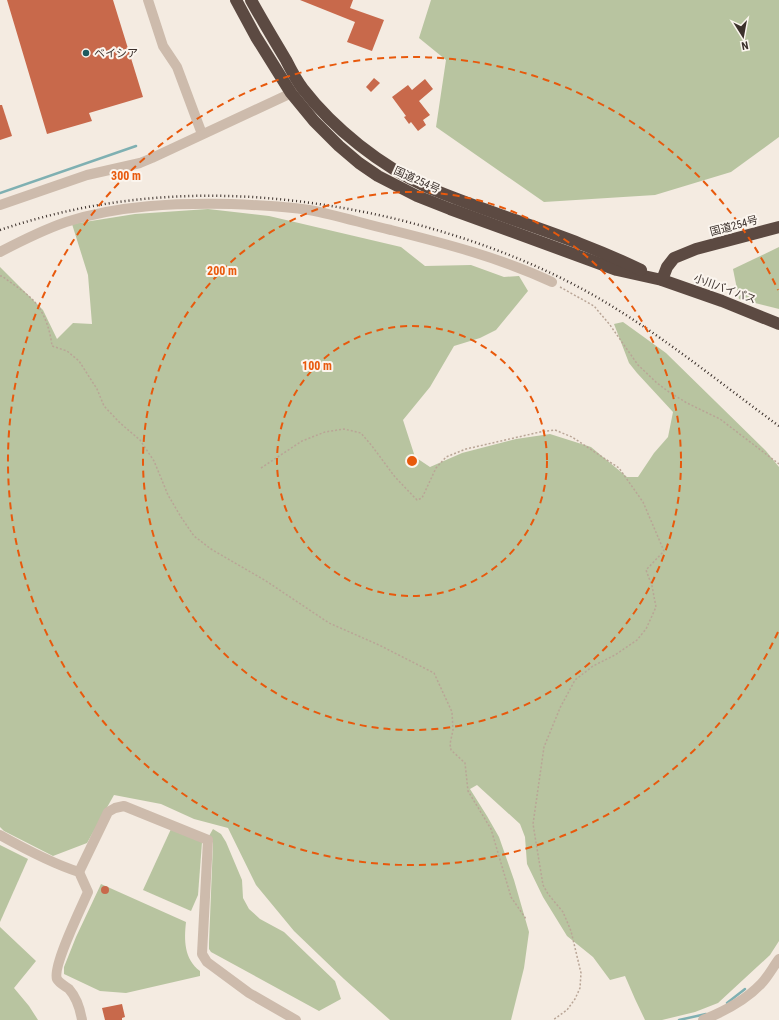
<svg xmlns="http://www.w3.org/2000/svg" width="779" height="1020" font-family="'Roboto Condensed','Noto Sans JP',sans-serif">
<rect width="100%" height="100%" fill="#f4ebe1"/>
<!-- green -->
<g fill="#b8c4a0">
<path d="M431,0H779V137L731,172L655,195L544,202L436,127L446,60L419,38Z"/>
<path d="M208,209L269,216L401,247L425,266L471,265L504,277L519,276L528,291L496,330L480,338L454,346L430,387L403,420L415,457L430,467L462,453L516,439L550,434L591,447L627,477H638L654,453L668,437L673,412L637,373L629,363L614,324L623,322L666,353L766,451L779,467V941L770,955L718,1003L695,1012L662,1020H645L635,999L625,976L610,980L593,957L567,936L543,897L527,864L525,837L520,824L477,785L470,789L487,816L499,837L514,880L529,932L524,968L511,1020H390L344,979L294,931L256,885L228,828L194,819L161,804L114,795L87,843L53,856L4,831L0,827V267L43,310L57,339L73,323L92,324L88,275L72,224L135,214Z"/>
<path d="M779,247V309L739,299L733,269Z"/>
<path d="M171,829L202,842L198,895L191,911L143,890Z"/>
<path d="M213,829L221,834L226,842L242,880L243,898L249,909L260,919L284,932L335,981L341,999L319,1011L211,952L209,949V943L213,843L209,836Z"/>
<path d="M0,845L28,859L0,922Z"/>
<path d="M101,884L186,922C184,940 184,959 200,971V976L126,993L100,991L64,974V967L76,937Z"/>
<path d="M0,927L36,961L14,988L29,1006L38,1020H0Z"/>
</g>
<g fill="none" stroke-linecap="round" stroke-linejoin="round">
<!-- stream -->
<g stroke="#7fb0b2" stroke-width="2.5">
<path d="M0,193L136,146"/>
<path d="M727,1003L745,989"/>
<path d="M679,1020L706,1014"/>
</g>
</g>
<!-- building -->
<g fill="#c8694b">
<path d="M7,0H113L143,97L89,113L92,121L47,134Z"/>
<path d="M300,0H353L350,8L384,20L372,51L347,42L355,22Z"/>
<path d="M374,78L380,83L371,92L366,87Z"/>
<path d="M425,79L433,89L419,101L430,115L423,120L426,125L418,131L411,122L409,124L404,117L406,116L392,97L408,85L412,90Z"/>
<path d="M0,105H2L12,136L0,140Z"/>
<circle cx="105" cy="890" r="4"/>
<path d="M122,1004L125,1017L122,1018V1020H105L102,1008Z"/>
</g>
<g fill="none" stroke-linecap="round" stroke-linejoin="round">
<!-- path -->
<g stroke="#b9a596" stroke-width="1.5" stroke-dasharray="2 2" stroke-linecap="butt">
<path d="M0,276H2C12,284 23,290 32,299C44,311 50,329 52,346L67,351L79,361L97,389L104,406L120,423L140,440L154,461L168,495L181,517L194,536L211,549L266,581L329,623L379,645L434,673L452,712L453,730L450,744L451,750L465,763L468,791L491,829L511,897L526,919"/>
<path d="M560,287L594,306L610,325L638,365L657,383L669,392L687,403L720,419L779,464"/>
<path d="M261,468L302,441L325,432L344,429L361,433L372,446L395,477L417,500L422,498L436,468L446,457L466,449L540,432L555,430L572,437L619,468L643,502L664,551L646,570L652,586L656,607L646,629L637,640L615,655L593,666L575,680L560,708L544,747L533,824L543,885L548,894L563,912L571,931L581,973L580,988L575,999L567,1010L553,1020"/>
</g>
<!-- minor -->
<g stroke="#cdbbac" stroke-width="10">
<path d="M148,0L163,46L177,67L202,134"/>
<path d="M0,205L87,175L140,163L152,158L298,90"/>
<path d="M0,252C21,241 43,230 66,222C119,205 176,203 231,204C257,205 283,206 309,210C337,215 364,224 391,230C447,244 501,258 552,282"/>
<path d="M0,835C25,849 51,863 79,872L88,892C82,906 52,967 57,979C59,983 65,986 69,989C77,998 80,1008 82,1020"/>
<path d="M79,872L108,812L115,808L124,806L208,840L202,954L207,962L249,993L296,1020"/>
<path d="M703,1020C723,1012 745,1001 761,984C768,977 773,967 779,959"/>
</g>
<!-- highway -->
<g stroke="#5c4a42" stroke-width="12">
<path d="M236,0L256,37L291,93L314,121L339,146L359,163L378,176L417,196L450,209L617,270L662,280L722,301L779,324"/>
<path d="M251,0C262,20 274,40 286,60C291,70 296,80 303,89C334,129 381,166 427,187C498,217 572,236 641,270"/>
<path d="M662,280L667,267L674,258L696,249L779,227"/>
</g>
<!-- rail -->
<path stroke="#3b302b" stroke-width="2.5" stroke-dasharray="1 3" stroke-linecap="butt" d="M0,230C131,186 258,187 392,218C465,236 535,261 600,299C663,336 720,383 779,426"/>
</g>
<!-- distance rings -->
<g fill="none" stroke="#e8590c" stroke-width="2" stroke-dasharray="7 5">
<circle cx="412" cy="461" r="135"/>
<circle cx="412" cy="461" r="269"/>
<path d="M778 632A404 404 0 1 1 778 290"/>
</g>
<!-- markers -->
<circle fill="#1f5a5e" stroke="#fbf5ee" stroke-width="1.5" cx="86" cy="53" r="4"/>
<g text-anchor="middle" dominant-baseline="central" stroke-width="4" stroke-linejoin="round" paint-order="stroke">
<!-- poi labels -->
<g font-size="11" fill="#3b302b" stroke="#fbf5ee" text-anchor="start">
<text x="94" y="53">ベイシア</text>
</g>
<!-- street labels -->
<g font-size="11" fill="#3b302b" stroke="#fbf5ee">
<text transform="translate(417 180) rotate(24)">国道254号</text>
<text transform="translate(734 226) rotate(-15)">国道254号</text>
<text transform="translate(725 289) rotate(20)">小川バイパス</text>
</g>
</g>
<circle cx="412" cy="461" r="6" fill="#e8590c" stroke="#fbf5ee" stroke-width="2"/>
<g font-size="12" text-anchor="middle" font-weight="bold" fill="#e8590c" stroke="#fbf5ee" stroke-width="4" stroke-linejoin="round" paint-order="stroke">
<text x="126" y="180">300 m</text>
<text x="222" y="275">200 m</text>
<text x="317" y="370">100 m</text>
</g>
<!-- north arrow -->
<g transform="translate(743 36) rotate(169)" stroke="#fbf5ee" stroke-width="3" paint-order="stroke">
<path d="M0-3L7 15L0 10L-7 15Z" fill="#3b302b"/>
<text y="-6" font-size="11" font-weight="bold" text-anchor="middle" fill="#3b302b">N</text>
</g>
</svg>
